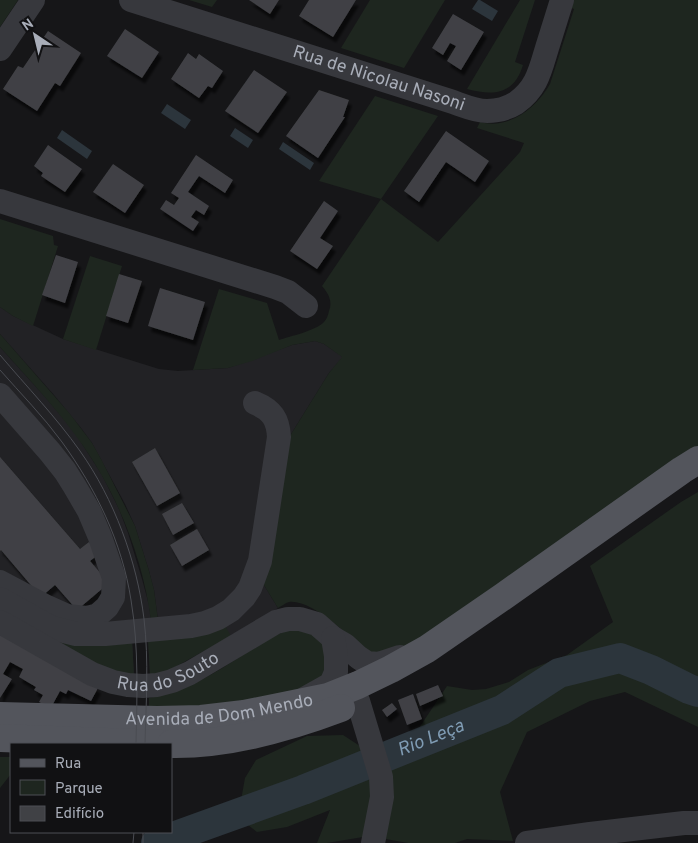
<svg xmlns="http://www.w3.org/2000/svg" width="698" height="843" font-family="Overpass,sans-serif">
<defs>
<filter id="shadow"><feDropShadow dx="3" dy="5.5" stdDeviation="1" flood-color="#0009"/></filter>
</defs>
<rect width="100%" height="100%" fill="#161618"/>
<!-- built -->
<path fill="#222225" d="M0,307L13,316L63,339L159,369L178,371L228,368L292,345L315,341L324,344L343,357L329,373L285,444L259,577L278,608L239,631L150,675L148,636L132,637L134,676L0,613V347L46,398L63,418L77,436L102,475L119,509L128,533L142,579L149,605L151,620H158L154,590L149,571L135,526L125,504L92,443L81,428L54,395L0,334Z"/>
<!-- green -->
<g fill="#1e261f">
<path d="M0,0H18L0,27Z"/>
<path d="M189,0H217L212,7Z"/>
<path d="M370,0H445L404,68L341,48Z"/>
<path d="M520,0H535L515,62L523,65C514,95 493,96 467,89Z"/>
<path d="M571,0H698V451L460,615L398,651L370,655C352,639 313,599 289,602C285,603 282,606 278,608L259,577L285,444L329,373L342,357L324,344L315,341L292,345L252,361L228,368L193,370L219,289L267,303L279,340C291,336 315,331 324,322C327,319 328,315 329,311C333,301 328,293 322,286L381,199L319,181L375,96L438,116L381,199L438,242L520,152L524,143L477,128L480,122C509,130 536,108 550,84L574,9L569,7Z"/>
<path d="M0,219L53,236L54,245L58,246L33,326L13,316L0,307Z"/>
<path d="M90,256L122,266L96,350L63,339Z"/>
<path d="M0,334L70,414L92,443L101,459L135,526L149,571L154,590L158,620L151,621C143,556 115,488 76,436C53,404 26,376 0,347Z"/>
<path d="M698,492V727L625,692L590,701L527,732L500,792L513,841L467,839L455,843H408L369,836L327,843H317L330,810L287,827L257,832L238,817L245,778L256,760L307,736L343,735L363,748L392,744L415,734L447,686L472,690L486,689L509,682L528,670L567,655L613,622L590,566L681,502Z"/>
<path d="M0,607L132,640L134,676L101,669Z"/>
<path d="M224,624L231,636L168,671L150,675L148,640Z"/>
<path d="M290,630L307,631L320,639L327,651L323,676L298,692L231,706L149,708V698C188,691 213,674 246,653C260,645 274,634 290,630Z"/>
<path d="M0,757H11V774L0,788Z"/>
</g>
<!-- water -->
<g fill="#2c353c">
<path d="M478,0H480L498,11L492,21L472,9Z"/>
<path d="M167,104L191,120L185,129L161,113Z"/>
<path d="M235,128L253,140L248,148L230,136Z"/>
<path d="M62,130L92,151L87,159L57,138Z"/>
<path d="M283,142L314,163L310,170L279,149Z"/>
</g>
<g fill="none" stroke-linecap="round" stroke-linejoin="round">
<!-- river -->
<path stroke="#2c353c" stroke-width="30" id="s1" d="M156,843L303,790L502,710L559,673L620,658L651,670L689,689L698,692"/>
</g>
<!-- building -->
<g fill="#404145" filter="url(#shadow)">
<path d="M249,0H279L270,14Z"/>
<path d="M309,0H356L333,37L299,16Z"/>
<path d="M453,14L484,32L461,70L447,61L456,46L450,43L443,55L432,48Z"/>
<path d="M125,29L159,52L142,78L107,56Z"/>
<path d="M48,31L81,53L60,86L55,83L37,111L3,89L18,66L23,68Z"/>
<path d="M188,53L196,59L199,54L223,71L212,88L208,86L199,98L171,79Z"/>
<path d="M254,70L287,92L258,133L225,111Z"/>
<path d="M319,90L349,100L343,117H345L318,158L286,136Z"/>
<path d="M446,131L489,161L475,182L446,162L419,202L404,191Z"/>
<path d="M48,145L82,169L65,192L41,176L43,173L34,166Z"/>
<path d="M196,155L233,180L225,193L199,176L188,192L209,206L204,215L196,210L191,217L199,222L193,231L160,209L166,200L174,205L179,198L171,193Z"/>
<path d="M113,164L144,185L125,213L93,192Z"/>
<path d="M324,201L338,211L320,238L333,246L317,269L290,251Z"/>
<path d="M56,255L78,262L65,303L42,295Z"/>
<path d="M119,274L142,281L128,323L106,316Z"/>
<path d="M160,288L205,302L193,340L148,326Z"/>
<path d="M155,448L180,493L157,506L132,462Z"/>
<path d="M0,457L80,549L89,542L99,554L90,561L109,583L77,610L55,585L41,597L1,550L0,551Z"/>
<path d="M182,503L194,523L173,535L162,514Z"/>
<path d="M197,529L209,550L182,566L170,545Z"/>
<path d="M0,633L98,688L91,701L68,690L66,694L60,691L53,704L41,703L39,702L43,695L34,690L36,687L19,677L23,669L10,662L3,674L12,679L0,698Z"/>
<path d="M438,685L443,696L420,706L416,694Z"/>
<path d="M413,694L422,719L407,725L398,700Z"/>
<path d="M392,703L397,709L387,717L382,710Z"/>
</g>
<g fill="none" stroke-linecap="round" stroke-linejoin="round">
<!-- minor -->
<g stroke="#37383d" stroke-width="24">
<path id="s2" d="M131,0L450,101C462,105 475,111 487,111C497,111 508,108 516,103C537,88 540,71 547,48C552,32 557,16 562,0"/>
<path d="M0,49L33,0"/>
<path d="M0,201L275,287L288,292L306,306"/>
<path d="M0,395L50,452L65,471L75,487L89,511L100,537L114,578L113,597L107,607L98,615L87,618L67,616L47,607L0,582"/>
<path d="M0,599L52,628L76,634H105L191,626L205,623L218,618L231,610L244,597L250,588L260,561L279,437C278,419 272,410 255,403"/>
<path id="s3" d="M0,622L92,674L113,682L128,685L143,686L157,685L172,681L190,673L276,622L288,619H300L317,624L333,638L345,645L358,657L367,663L379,664L400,657"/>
<path d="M306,698L331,684L336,672V656L333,638"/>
<path d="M358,701L381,777L382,797L373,843"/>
<path d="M527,843L590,834L684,823H698"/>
</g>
<!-- major -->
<g stroke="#53555c" stroke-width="28">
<path id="s4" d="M0,716L157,720L201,719L244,714L328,697L358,685L391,669L427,649L504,596L682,470L698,460"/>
<path d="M0,738L161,744"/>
<path d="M171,744C228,745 288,728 341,708"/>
</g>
<!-- tram -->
<g stroke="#4a4c52" stroke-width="1">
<path d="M0,355C27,387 56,417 80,451C114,499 137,561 144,619C149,661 146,703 145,744"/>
<path d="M0,370C21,394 43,416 62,442C96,489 122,542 131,600C139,648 137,696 136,744"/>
<path d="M133,843L134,832"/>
<path d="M143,843V832"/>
</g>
</g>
<g text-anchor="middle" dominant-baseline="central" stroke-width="5" stroke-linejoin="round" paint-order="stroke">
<!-- street labels -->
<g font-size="18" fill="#a8adb8" stroke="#111113">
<text stroke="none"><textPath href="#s2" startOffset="260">Rua de Nicolau Nasoni</textPath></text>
<text stroke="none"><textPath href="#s3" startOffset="186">Rua do Souto</textPath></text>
<text stroke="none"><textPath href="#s4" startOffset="220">Avenida de Dom Mendo</textPath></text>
</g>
<!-- water labels -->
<g font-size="19" font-style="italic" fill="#7f9bb3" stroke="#111113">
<text stroke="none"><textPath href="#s1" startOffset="294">Rio Leça</textPath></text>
</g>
</g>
<!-- legend -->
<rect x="10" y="743" width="162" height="90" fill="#111113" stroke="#4d4f55"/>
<rect x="20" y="759" width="25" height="8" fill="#53555c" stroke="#4d4f55"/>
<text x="55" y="768" font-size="15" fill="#a8adb8">Rua</text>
<rect x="20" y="780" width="25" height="15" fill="#1e261f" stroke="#4d4f55"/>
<text x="55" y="793" font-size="15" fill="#a8adb8">Parque</text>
<rect x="20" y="806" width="25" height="15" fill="#404145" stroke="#4d4f55"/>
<text x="55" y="818" font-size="15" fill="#a8adb8">Edifício</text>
<!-- north arrow -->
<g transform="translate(35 35) rotate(325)" stroke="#111113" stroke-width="4" paint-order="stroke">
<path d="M0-4L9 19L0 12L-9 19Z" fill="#a8adb8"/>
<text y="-8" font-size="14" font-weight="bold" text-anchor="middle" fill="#a8adb8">N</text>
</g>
</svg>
